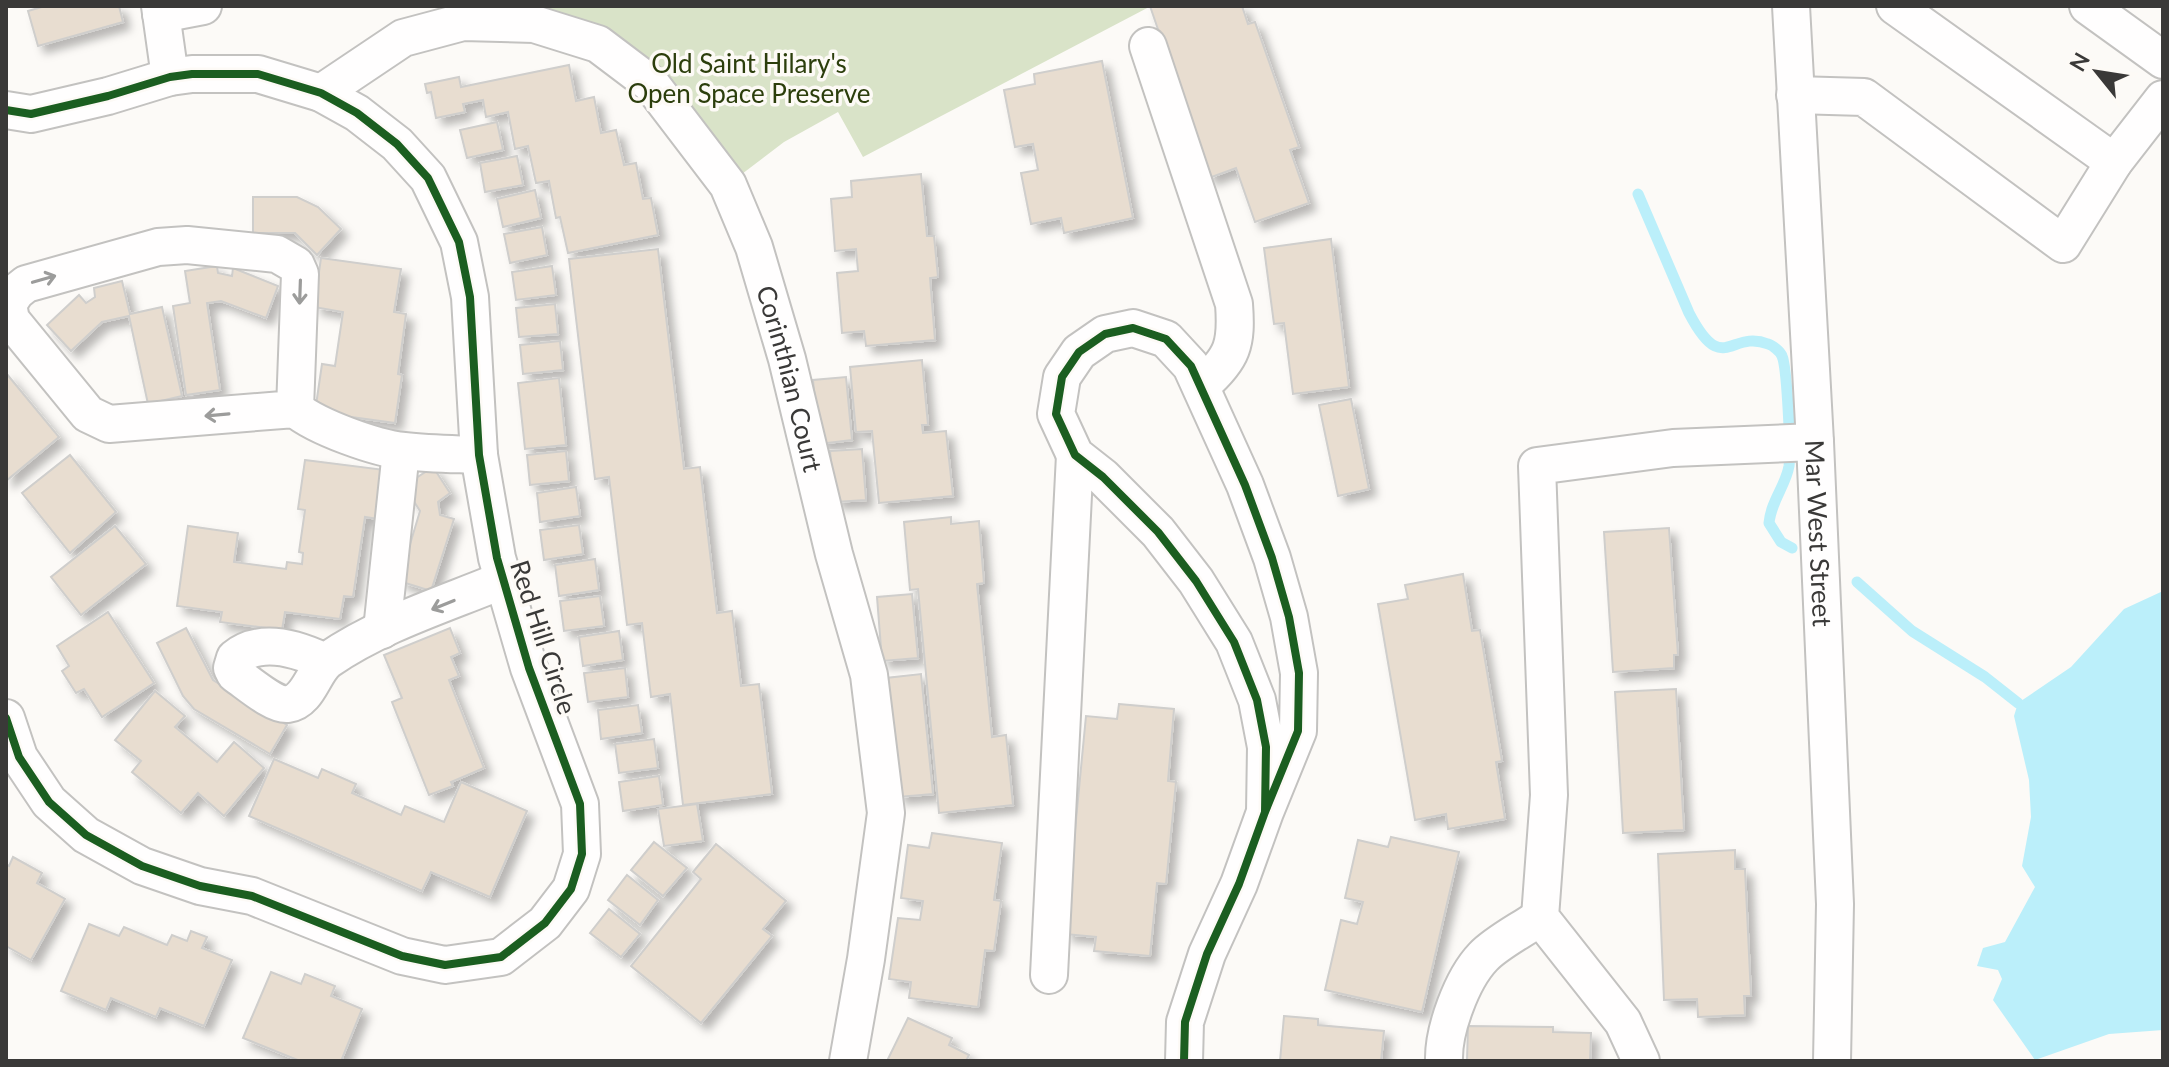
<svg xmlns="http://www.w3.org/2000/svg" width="2169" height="1067" font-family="Lato,sans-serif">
<defs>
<filter id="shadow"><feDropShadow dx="7" dy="7" stdDeviation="4" flood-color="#0004"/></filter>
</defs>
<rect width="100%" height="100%" fill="#fcfaf7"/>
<!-- green -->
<path fill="#d9e3c8" d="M449,6H1151L863,157L838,112L784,142L738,177L655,78L447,8Z"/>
<!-- water -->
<path fill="#bbeffa" d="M2163,591V1030L2109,1034L2035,1060L1993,1000L2002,979L1998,970L1977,966L1983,948L2005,942L2035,887L2022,866L2031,817L2029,780L2014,716L2018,703L2071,667L2124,609Z"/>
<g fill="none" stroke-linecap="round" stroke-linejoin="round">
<!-- stream -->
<g stroke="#bbeffa" stroke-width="11">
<path d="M1638,194L1689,313C1723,378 1730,329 1768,344C1772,345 1780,351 1782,356C1787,367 1791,451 1789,466C1786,485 1771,501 1769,523L1781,542L1792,548"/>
<path d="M1857,582L1912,631L1985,677L2018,703"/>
</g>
</g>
<!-- building -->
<g fill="#e8ddd0" stroke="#cfcecc" stroke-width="2" filter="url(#shadow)">
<path d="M45,6H119L123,22L38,46L28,11Z"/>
<path d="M1150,6H1242L1248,24L1255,22L1299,147L1290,150L1309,203L1255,222L1236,168L1209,178Z"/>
<path d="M1102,61L1133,218L1064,233L1061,218L1031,224L1021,173L1038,170L1033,144L1015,147L1004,90L1035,84L1034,74Z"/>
<path d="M569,65L576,101L594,97L601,133L616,130L624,165L636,163L643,199L651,198L658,235L568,253L560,217L556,218L549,181L536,183L528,146L515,149L508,112L486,117L483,100L463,104L465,112L436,118L431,92L427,93L425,84L459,77L461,87Z"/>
<path d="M497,122L503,150L467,158L460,130Z"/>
<path d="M517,156L523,185L485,192L480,163Z"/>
<path d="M921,174L927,236H934L938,277L930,278L935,340L866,346L864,331L842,333L837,273L858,271L856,249L835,251L831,199L852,197L851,181Z"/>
<path d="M535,190L541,218L503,227L497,199Z"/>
<path d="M253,197H297L318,207L341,229L317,255L295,233H253Z"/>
<path d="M542,227L547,255L510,263L504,234Z"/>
<path d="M1331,239L1349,387L1293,394L1284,323L1274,324L1264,248Z"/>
<path d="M658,249L684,469L700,467L717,613L732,611L741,686L759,684L772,794L683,805L670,694L651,697L642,623L627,625L609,477L595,479L569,259Z"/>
<path d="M321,258L401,269L394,312L406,314L398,374L402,375L395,423L315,412L322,364L335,366L343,312L314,307Z"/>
<path d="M217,266L218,273L232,276L233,268L278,286L266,318L221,301L207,303L220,390L186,395L173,306L190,303L185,271Z"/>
<path d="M552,266L556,295L516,300L512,272Z"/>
<path d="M122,281L130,314L162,307L182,396L148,404L129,316L102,322L71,351L47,325L79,295L86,303L95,297L94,288Z"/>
<path d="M555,304L558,334L519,337L516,308Z"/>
<path d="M560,341L563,370L523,374L520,345Z"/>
<path d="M922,360L928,425H922L923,433L946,431L953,496L879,503L872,431L856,432L850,367Z"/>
<path d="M6,373L59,437L6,481Z"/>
<path d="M846,377L852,440L819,444L813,380Z"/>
<path d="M559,378L566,445L525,449L518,383Z"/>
<path d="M1351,399L1369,489L1338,496L1319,405Z"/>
<path d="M862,449L866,500L835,502L830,451Z"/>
<path d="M566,451L569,481L530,485L527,455Z"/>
<path d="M70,455L116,512L70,553L22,493Z"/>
<path d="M305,460L385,470L378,519L365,517L353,597L344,596L340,619L285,612L282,630L220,622L222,612L177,606L188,526L238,533L234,562L286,569L287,562L302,564L303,553L299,552L305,510L298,509Z"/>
<path d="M433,467L450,493L438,502L440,515L454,519L431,591L399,581L420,511L404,486Z"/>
<path d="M576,487L580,516L540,522L537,493Z"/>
<path d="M951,517V524L979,521L984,583L977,584L992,737L1006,735L1013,805L939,813L918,589L910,590L904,522Z"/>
<path d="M579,525L583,554L544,560L540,530Z"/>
<path d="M115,526L146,564L81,615L51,577Z"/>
<path d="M1669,528L1678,655H1674V668L1613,672L1604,532Z"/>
<path d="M595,559L599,590L559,596L555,565Z"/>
<path d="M1463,574L1472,631L1480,630L1502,761L1496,762L1505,819L1448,829L1446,814L1415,820L1378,604L1408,599L1405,585Z"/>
<path d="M912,594L918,658L882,661L877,597Z"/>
<path d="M600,596L604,626L564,631L560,601Z"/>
<path d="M108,612L154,683L102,717L84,689L76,693L62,671L69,666L57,646Z"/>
<path d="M186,628L213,680L287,725L270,754L194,709L183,696L157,643Z"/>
<path d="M450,628L460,653L451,657L459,676L449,680L484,768L451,782L453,786L429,795L392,702L402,698L384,655Z"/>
<path d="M619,631L623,660L583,666L579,637Z"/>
<path d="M625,668L628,697L588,702L584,673Z"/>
<path d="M921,674L933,794L898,797L886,678Z"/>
<path d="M1676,689L1684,830L1623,833L1615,692Z"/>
<path d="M155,691L185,716L175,727L217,762L234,742L264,768L224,816L198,793L181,813L132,772L141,761L115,740Z"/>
<path d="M1119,704L1174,709L1168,781L1176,782L1166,884L1157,883L1150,956L1094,951L1096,937L1065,934L1086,716L1117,719Z"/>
<path d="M638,705L642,733L601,739L598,710Z"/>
<path d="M654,739L658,768L619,773L615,744Z"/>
<path d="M274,759L318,778L322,769L356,784L352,793L401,815L405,806L444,822L461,782L527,811L490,897L431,872L422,891L249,816Z"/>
<path d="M659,776L663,805L623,811L619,782Z"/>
<path d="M697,804L703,841L664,846L658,809Z"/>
<path d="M932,833L1002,843L994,900L1001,901L994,951L985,950L978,1007L909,998L911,982L889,979L898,918L920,920L923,901L901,898L908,845L929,848Z"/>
<path d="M1391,837L1459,852L1422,1012L1325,990L1341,920L1357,924L1363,902L1345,898L1358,840L1388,847Z"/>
<path d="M654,842L687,868L663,896L631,870Z"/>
<path d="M716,844L786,901L763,929L772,936L701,1023L631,966L701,879L693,872Z"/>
<path d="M1735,850V869H1745L1751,996H1744L1745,1015L1698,1017L1697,999L1664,1000L1658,854Z"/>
<path d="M13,857L42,873L37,883L65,899L31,960L6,946V864L9,866Z"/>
<path d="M627,875L658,900L640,925L608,900Z"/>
<path d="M609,909L640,934L621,957L590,933Z"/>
<path d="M89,924L119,936L124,927L167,945L172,935L187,941L191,931L207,937L202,948L232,960L204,1026L160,1008L156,1017L111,998L106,1010L61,991Z"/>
<path d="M271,972L301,984L305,974L335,986L331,996L362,1009L341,1061H300L243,1038Z"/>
<path d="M1284,1016L1318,1019V1025L1384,1031L1381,1061H1280Z"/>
<path d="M908,1018L952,1038L949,1045L969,1055L966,1061H887Z"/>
<path d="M1468,1026L1553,1027V1032L1591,1033L1590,1061H1467Z"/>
</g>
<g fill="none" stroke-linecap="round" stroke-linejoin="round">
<!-- minor casing -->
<g stroke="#c3c2c0" stroke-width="40">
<g id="minor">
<path d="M160,6L170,77"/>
<path id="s1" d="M1791,6L1815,442L1835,904L1832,1061"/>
<path d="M1895,6L2114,162"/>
<path d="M2088,6L2163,60"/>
<path d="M161,14L203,6"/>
<path d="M1148,46L1234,304C1237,344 1233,358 1202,385"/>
<path id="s2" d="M321,93L403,38L463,22L534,24L598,44L651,84L728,185L754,247L787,359L834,554L869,675L886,813L866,959L848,1061"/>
<path d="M1795,95L1864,97L2063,244L2114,162L2163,99"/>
<path d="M6,110L31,114L108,96L170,77L192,74H258L321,93L357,113L397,144L428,178L459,242L470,297L479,455L497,558L529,668L580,804L582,854L571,889L545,923L501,957L445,965L402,956L252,896L200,886L142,866L86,835L49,802L19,757L6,718"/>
<path d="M295,409L300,274L296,265L277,254L187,245L158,247L26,284L16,292L8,304L11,320L88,414L109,424L295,409C317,427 375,448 404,451C429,454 454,454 479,455"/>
<path d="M382,630L401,451"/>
<path d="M325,662C298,649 261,637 235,658L232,668L235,674C247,682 274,706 288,704C309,701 313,671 328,660C380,624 445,604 503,580"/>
<path d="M1049,975L1075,455"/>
<path d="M1184,1061L1185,1022L1207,954L1239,884L1265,812L1298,731L1299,673L1289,617L1272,558L1245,485L1191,366L1166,339L1133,328L1105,334L1079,352L1062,377L1056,414L1075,455L1103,477L1158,532L1196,581L1234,642L1257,700L1266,747L1265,812"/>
<path d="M1444,1061C1443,1030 1462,979 1483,957C1497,942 1524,929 1540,917"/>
<path d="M1641,1061L1623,1022L1540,917L1549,795L1537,466L1673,448L1815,442"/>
</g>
</g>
<!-- minor -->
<use href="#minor" stroke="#fffefe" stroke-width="36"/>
<!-- cycleway casing -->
<g stroke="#fdfaf6" stroke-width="13">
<g id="cycleway">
<path d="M6,110L31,114L108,96L170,77L192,74H258L321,93L357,113L397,144L428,178L459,242L470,297L479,455L497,558L529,668L580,804L582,854L571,889L545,923L501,957L445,965L402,956L252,896L200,886L142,866L86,835L49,802L19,757L6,718"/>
<path d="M1184,1061L1185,1022L1207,954L1239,884L1265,812L1298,731L1299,673L1289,617L1272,558L1245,485L1191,366L1166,339L1133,328L1105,334L1079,352L1062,377L1056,414L1075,455L1103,477L1158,532L1196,581L1234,642L1257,700L1266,747L1265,812"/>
</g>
</g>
<!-- cycleway -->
<use href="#cycleway" stroke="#1b5e20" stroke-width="8"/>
</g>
<!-- one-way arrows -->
<defs><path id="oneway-shaft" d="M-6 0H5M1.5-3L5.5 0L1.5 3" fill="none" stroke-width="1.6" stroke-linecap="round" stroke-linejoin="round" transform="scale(2)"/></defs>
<g stroke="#9c9c9b">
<use href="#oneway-shaft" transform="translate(44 279) rotate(-16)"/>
<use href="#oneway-shaft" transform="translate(300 292) rotate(92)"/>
<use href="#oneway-shaft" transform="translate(217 415) rotate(175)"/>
<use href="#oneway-shaft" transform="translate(443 605) rotate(158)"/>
</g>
<g text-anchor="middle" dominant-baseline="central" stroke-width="7" stroke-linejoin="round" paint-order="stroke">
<!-- park labels -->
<g font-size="26" fill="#2c3e0c" stroke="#fdfaf6">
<text x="749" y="63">Old Saint Hilary's<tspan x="749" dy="30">Open Space Preserve</tspan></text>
</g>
<!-- street labels -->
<g font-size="26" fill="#3a3938" stroke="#fdfaf6">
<text stroke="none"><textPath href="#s2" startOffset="696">Corinthian Court</textPath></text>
<text stroke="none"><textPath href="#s1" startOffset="528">Mar West Street</textPath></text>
<text transform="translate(544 637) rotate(72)">Red Hill Circle</text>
</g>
</g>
<!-- border -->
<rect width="2169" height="1067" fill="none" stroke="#3a3938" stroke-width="16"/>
<!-- north arrow -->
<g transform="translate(2097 72) rotate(300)" stroke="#fdfaf6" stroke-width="6" paint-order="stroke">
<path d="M0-6L14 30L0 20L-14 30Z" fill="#3a3938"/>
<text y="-12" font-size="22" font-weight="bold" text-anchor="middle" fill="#3a3938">N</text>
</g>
</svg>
